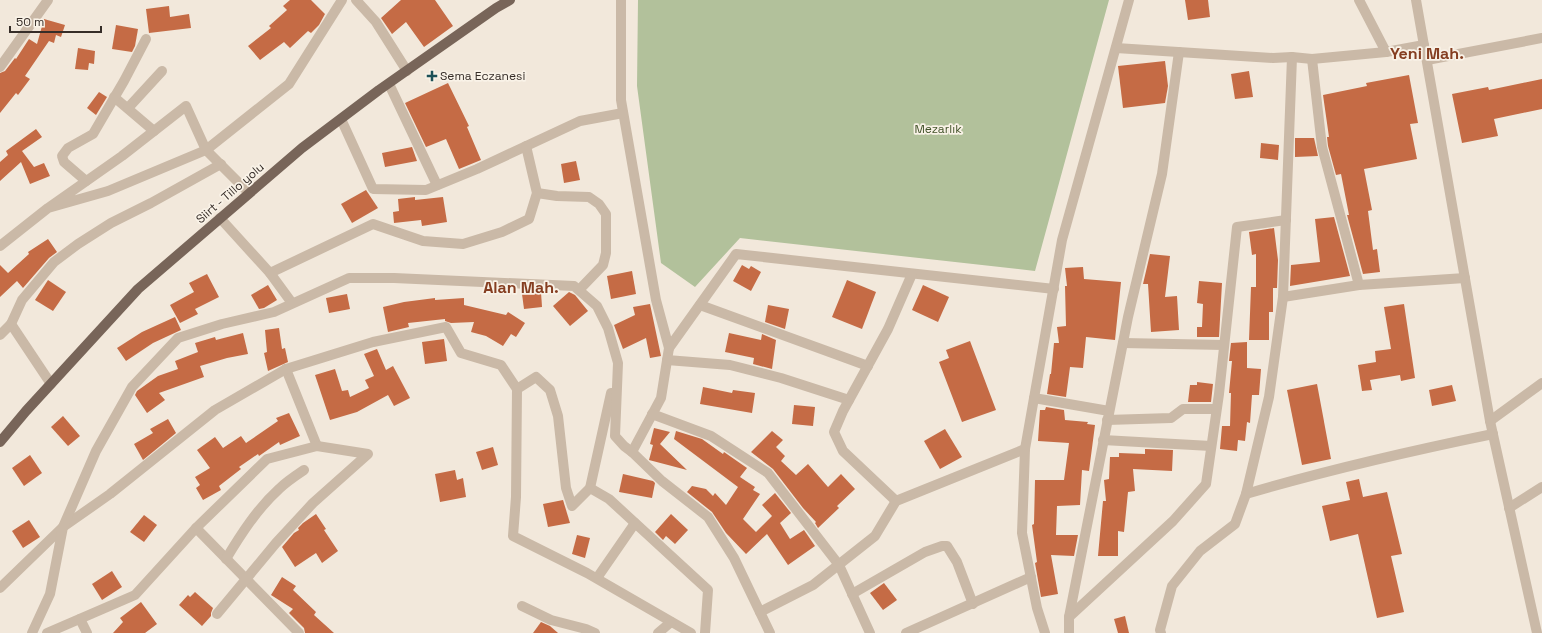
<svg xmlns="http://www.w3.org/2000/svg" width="1542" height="633" font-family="'Space Grotesk',sans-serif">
<rect width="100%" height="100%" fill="#f2e8db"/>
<!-- green -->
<path fill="#b2c19b" d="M638,0H1109L1035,271L740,238L695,287L661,263L637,86Z"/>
<!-- building -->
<g fill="#c56b45">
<path d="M290,0H311L325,14L319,25L311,33L308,31L290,48L284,42L260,60L248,46L271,28L269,26L287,10L283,6Z"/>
<path d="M401,0H435L453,26L424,47L406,22L392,34L381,18Z"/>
<path d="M1185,0H1208L1210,17L1188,20Z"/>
<path d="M169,6L170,17L189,14L191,28L149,33L146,9Z"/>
<path d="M44,19L65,25L61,37L56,35L54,43L49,41L25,76L30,79L18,95L16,93L0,113V73L5,71L15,58L16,59L29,39L37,44Z"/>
<path d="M116,25L138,29L135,46L132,52L112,49Z"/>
<path d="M78,48L95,51L94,64L89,63L88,70L75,69Z"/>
<path d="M1165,61L1168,86L1165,103L1123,108L1118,66Z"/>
<path d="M1249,71L1253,97L1235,99L1231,74Z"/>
<path d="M1409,75L1418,123L1410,124L1417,159L1364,169L1372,210L1368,211L1373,250L1377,249L1380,272L1363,274L1347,215H1349L1341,174L1336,175L1328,146L1327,137H1329L1323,95L1367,86L1366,83Z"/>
<path d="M1542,79V109L1494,119L1498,136L1462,143L1452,94L1488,87L1489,90Z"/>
<path d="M448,83L469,126L467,127L481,160L459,169L446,139L426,147L405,103Z"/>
<path d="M99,92L107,97L96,115L87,108Z"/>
<path d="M36,129L42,137L22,151L34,167L44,163L50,176L30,184L21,162L0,181V162L8,155L6,151Z"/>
<path d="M1295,138H1314L1318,156L1295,157Z"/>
<path d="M1261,143L1279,145L1278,160L1260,158Z"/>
<path d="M412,147L417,161L385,167L382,153Z"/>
<path d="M576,161L580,180L564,183L561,164Z"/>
<path d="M366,190L378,208L352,223L341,204Z"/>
<path d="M415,197V200L443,197L447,222L422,226L421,220L394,223L393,212L399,211L398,199Z"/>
<path d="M1334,217L1350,276L1290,286L1291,265L1320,262L1315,219Z"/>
<path d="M1274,228L1278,260L1277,288H1273V312H1269V340H1249L1251,287H1256V254L1252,255L1249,232Z"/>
<path d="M48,239L57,252L49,258L23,288L17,281L0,297V265L8,273L29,254L28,252Z"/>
<path d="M1150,254L1170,256L1165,297L1177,296L1179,330L1151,332L1148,284H1143Z"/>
<path d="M742,265L749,269L751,266L761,272L751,291L733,281Z"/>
<path d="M1083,267L1084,279L1121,282L1115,340L1086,337L1083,368L1070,367L1066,397L1047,394L1050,374H1051L1054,343H1059L1057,327L1066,326L1065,286H1067L1065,268Z"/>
<path d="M632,271L636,294L611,299L607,276Z"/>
<path d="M207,274L219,297L195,309L198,314L180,323L170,305L194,292L189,283Z"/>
<path d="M48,280L66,292L53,311L35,300Z"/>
<path d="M847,280L876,292L862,329L832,317Z"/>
<path d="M1199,281L1222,283L1219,337H1197V327H1202L1203,304L1197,303Z"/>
<path d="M268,285L277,300L264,308L259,309L251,295Z"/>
<path d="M923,285L949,297L938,322L912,310Z"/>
<path d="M541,292L542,307L524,309L522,294Z"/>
<path d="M569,292L575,295L588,311L570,326L553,306Z"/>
<path d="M347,294L350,309L329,313L326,298Z"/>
<path d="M435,298V300L464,298V305L506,315L508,312L525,323L516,337L511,334L503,346L486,336L471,332L474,322L451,323L445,321V319L408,323L409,327L388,332L383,307L404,302Z"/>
<path d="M650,304L661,356L650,358L646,338L623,349L614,325L635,315L633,307Z"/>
<path d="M1404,304L1415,378L1401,381L1400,375L1370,380L1372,390L1362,391L1358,365L1376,362L1375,351L1391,349L1384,307Z"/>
<path d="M768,305L789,309L785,329L765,322Z"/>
<path d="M175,317L181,330L153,343L126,361L117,348L142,332Z"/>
<path d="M279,328L282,349L285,348L288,362L268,371L264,353L267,352L265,330Z"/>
<path d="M243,333L248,354L227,358L200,366L204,377L159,393L165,400L147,413L135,395L137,391L158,376L178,369L175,361L198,352L195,343L215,337L216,340Z"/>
<path d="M729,333L761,340L762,334L776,340L772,369L753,364L754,358L725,352Z"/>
<path d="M444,339L447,361L425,364L422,342Z"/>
<path d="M970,341L996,410L962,422L939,362L949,358L946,350Z"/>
<path d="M1247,342V368L1261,369L1259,395H1252L1250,423L1247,422L1245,441L1238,440L1237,451L1220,449L1222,426H1230L1231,393H1229L1232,361H1229L1231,343Z"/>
<path d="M377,349L386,370L393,366L410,398L394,406L388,395L357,412L330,420L315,375L335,369L342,391L348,390L350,397L369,388L365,380L374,376L364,354Z"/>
<path d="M1197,382L1213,384L1211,402H1188L1190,385H1197Z"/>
<path d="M1317,384L1331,459L1302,465L1287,390Z"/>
<path d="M1452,385L1456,401L1432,406L1429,390Z"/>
<path d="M703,387L732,393L733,390L755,393L752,413L700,404Z"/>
<path d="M794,405L815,407L813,426L792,424Z"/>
<path d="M1046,407L1064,410L1065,420L1088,422L1087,424L1095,425L1089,471L1082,470L1080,505L1057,506L1056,535H1078L1074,556L1051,555L1058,594L1041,597L1035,563L1037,562L1032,525L1034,524L1035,480H1064L1069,443L1038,441L1040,410H1045Z"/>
<path d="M289,413L300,436L280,445L279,442L259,456L258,454L239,467L241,469L219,486L221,490L203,500L196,488L200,485L195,477L210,468L197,450L215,437L223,448L241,436L246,443L278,421L276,418Z"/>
<path d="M63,416L80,436L68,446L51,427Z"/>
<path d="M168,419L176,433L143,460L134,444L153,433L150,429Z"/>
<path d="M654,428L670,432L660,444L687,470L649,460L653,445L650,444Z"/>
<path d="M945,429L962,457L940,469L924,441Z"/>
<path d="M676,431L702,439L723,454L724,452L747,468L740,477L755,487L753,490L760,494L743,519L756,532L772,516L762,505L775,493L791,513L780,523L790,539L804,530L815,546L788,565L767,534L746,554L726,533L712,512L687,492L692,486L706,489L713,496L715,493L726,505L738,487L674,439Z"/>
<path d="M772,431L783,440L776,447L785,456L781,461L796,475L808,464L828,487L841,474L855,489L837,506L839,508L818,528L815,523L816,522L803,508L773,469L751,452Z"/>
<path d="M493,447L498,465L482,470L476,452Z"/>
<path d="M1145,449L1173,450L1172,471L1133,469L1135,491L1128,492L1124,532L1118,531V556H1098L1103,501H1106L1104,480L1109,479L1110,457H1119V453L1145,454Z"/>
<path d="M30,455L42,473L24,486L12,468Z"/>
<path d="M455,470L457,480L463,478L466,497L440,502L435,474Z"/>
<path d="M623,474L653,481L655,483L652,498L619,492Z"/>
<path d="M1359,479L1363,497L1387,492L1402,554L1391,556L1404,612L1377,618L1358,534L1330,541L1322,506L1350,500L1346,482Z"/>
<path d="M563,500L570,523L548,527L543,504Z"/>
<path d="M316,514L326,529L324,530L338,551L322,563L316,553L295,567L282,547L294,533L299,530L298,528L303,523Z"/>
<path d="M671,514L688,530L675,544L666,536L663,540L655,532Z"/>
<path d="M144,515L157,525L144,542L130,532Z"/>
<path d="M29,520L40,537L23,548L12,531Z"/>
<path d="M577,535L590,538L585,558L572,554Z"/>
<path d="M112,571L122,587L102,600L92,584Z"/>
<path d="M282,577L296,586L293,590L316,612L314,615L334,633H305L304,628L289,613L293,609L271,595Z"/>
<path d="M884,583L897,600L883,610L870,593Z"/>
<path d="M195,592L213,608L211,613V616L202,626L179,605L188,595L190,597Z"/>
<path d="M141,602L157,624L145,633H113L123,622L120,618Z"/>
<path d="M1125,616L1129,633H1118L1114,619Z"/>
<path d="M541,622L550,626L558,633H533Z"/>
</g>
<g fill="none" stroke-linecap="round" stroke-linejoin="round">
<!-- minor -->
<g stroke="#cab9a7" stroke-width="10">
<path d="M356,0L376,22L407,71"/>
<path d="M621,0V100L656,300L669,348L661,398L632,452"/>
<path d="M1359,0L1386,52L1424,45"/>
<path d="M1416,0L1490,421L1537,633"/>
<path d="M1116,48L1273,58L1292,57L1312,59L1386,52"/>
<path d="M1312,59L1322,147L1359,285"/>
<path d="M1427,60L1542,38"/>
<path d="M0,67L48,0"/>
<path d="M389,84L437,185"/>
<path d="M114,97L154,131"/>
<path d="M128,108L162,71"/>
<path d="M341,119L373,189L426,190L477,169L580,121L623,113"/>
<path d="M86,181L64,162L62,156L68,148L93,134L124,81L146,39"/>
<path d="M249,193L206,150L289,84L342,0"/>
<path d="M537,193L557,196L589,197L599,204L606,214V253L603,265L579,290"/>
<path d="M220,218L270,273"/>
<path d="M0,246L48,208L122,156L186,106L206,150L108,191L48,208"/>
<path d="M1283,297L1359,285L1465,278"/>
<path d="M292,303L270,273L373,224L423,241L463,244L502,232L529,219L537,193L526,146"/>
<path d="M700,305L868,366"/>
<path d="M11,324L51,384"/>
<path d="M0,335L11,324L22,300L54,262L78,244L111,223L151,203L221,164"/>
<path d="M1123,343L1224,345"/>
<path d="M669,348L736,254L1054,289"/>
<path d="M667,360L730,365L781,378L849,400"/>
<path d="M286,369L317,446"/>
<path d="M517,389L536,377L550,390L558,416L566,488L572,506L590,488L611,393"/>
<path d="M1034,398L1109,411"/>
<path d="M652,414L711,436L768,473L839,565L870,633"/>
<path d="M1107,420L1171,418L1183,409H1216"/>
<path d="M1490,421L1542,383"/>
<path d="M1103,440L1211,446"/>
<path d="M590,488L609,499L708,590L705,633"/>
<path d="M1246,494C1327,470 1410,451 1493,434"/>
<path d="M896,501L843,451L834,432L843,411L888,329L912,274"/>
<path d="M1509,508L1542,487"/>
<path d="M196,528L299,633"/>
<path d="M226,559C241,534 257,509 279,489C286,482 295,476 304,470"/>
<path d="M597,578L635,523"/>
<path d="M0,588L63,527L110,494L215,410L286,369L373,342L446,327L461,353L501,365L517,389L516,497L513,536L587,573L691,633"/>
<path d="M852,594L925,552L942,546H947L957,562L973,604"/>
<path d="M522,606L551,620L586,629L595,633"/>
<path d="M760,612L813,585L875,536L896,501L1025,449"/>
<path d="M1069,617L1173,521L1206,484L1219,394L1237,227L1286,220"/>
<path d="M80,619L87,633"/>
<path d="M32,633L50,594L63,527L96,451L132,387L178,338L222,324L274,312L349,278H394L574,286L597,306L608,328L618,363L615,436L624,446L632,452L662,481L708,517L734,558L770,633"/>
<path d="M47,633L135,595L196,528L267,459L317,446L368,454L313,503L276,543L217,614"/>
<path d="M658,633L671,622"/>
<path d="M906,633L1031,577"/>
<path d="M1045,633L1037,608L1022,533L1025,449L1062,240L1129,0"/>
<path d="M1069,633V617L1128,317L1162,174L1179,52"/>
<path d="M1161,633L1160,630L1172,586L1200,551L1235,524L1246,494L1269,397L1283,297L1292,57"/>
</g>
<!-- major -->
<path stroke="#786559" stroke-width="10" d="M0,442L26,411L138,289L302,148L379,90L496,8L510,0"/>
</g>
<!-- markers -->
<path fill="#1d5157" stroke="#f9f2e7" stroke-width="1.5" d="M430 70h4v4h4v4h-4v4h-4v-4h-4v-4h4z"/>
<g text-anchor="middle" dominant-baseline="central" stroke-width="3.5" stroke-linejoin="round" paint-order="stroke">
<!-- poi labels -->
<g font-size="12" fill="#362d28" stroke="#f9f2e7" text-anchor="start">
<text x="440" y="76">Sema Eczanesi</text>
</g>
<!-- park labels -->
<g font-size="12" fill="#43542b" stroke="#f9f2e7">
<text x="938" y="129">Mezarlık</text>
</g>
<!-- street labels -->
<g font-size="12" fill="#362d28" stroke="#f9f2e7">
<text transform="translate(230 193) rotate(-41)">Siirt - Tillo yolu</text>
</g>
<!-- district labels -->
<g font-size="16" font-weight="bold" fill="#853e21" stroke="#f9f2e7">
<text x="1427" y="53">Yeni Mah.</text>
<text x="521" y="287">Alan Mah.</text>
</g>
</g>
<!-- scale -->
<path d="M10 26v6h91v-6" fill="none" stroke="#362d28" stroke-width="2"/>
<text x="16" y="26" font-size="12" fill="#362d28" stroke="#f9f2e7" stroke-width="3" paint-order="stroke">50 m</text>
</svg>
